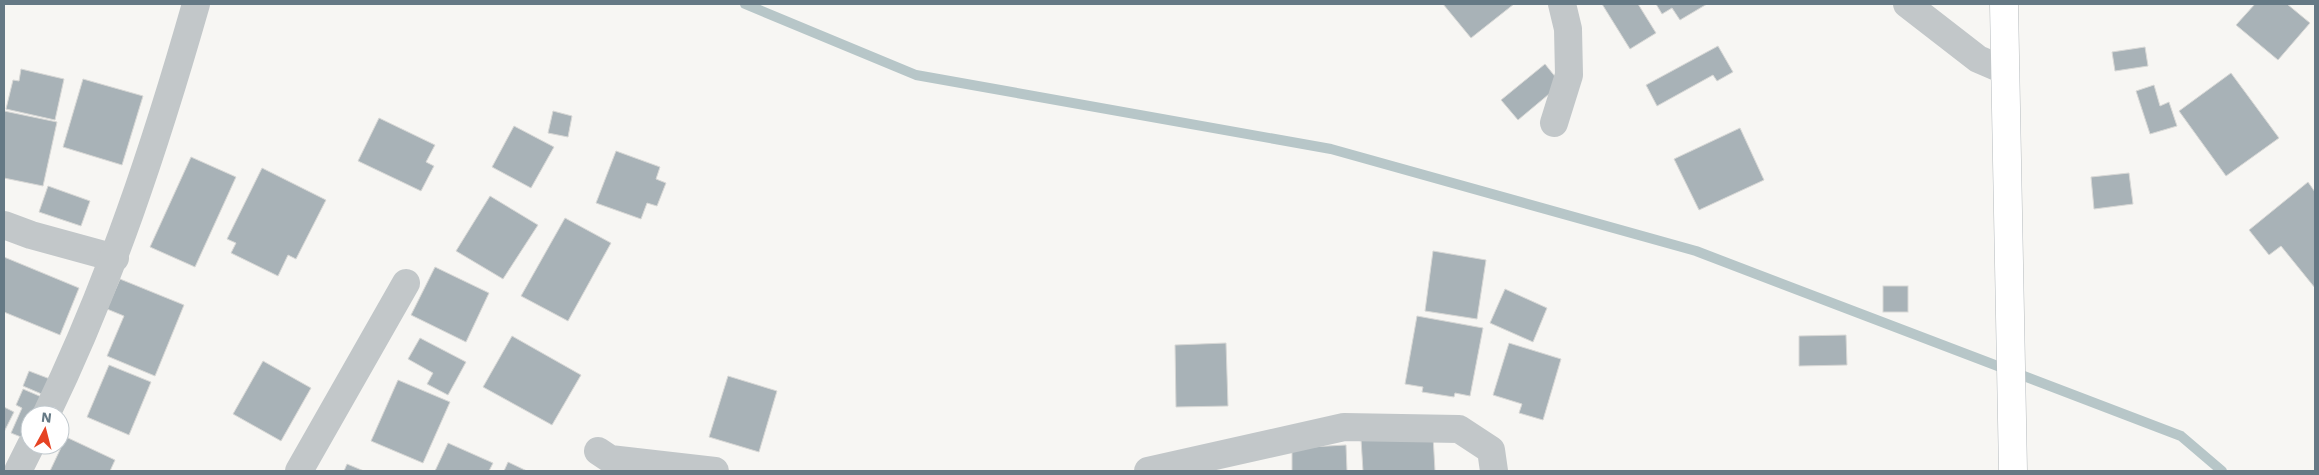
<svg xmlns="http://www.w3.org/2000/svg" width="2319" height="475" font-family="'Work Sans',sans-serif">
<rect width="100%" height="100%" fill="#f7f6f3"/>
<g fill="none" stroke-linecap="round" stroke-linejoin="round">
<!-- stream -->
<path stroke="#b7c6c8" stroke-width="10" d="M745,4L916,75L1331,149L1696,251L2181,436L2222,471"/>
</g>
<!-- building -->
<g fill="#a8b2b7" stroke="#d8d8d6">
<path d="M1443,4H1514L1471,38Z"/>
<path d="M1602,4H1638L1656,33L1630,49Z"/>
<path d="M1656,4H1707L1680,20L1672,8L1662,14Z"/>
<path d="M2255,4H2287L2310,23L2278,60L2236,25Z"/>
<path d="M1718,46L1733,72L1717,81L1713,75L1657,106L1646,85Z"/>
<path d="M2145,47L2148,66L2115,71L2112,52Z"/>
<path d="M1545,64L1561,84L1518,120L1501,100Z"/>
<path d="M21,69L64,79L55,120L6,109L13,80L19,81Z"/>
<path d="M2231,73L2279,138L2226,176L2179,111Z"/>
<path d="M83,79L143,96L122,165L63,147Z"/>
<path d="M2154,85L2160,106L2169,102L2177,126L2150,134L2136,91Z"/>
<path d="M4,111L57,122L43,186L4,178Z"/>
<path d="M553,111L572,116L568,137L548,133Z"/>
<path d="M379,118L435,145L426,162L434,166L421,191L358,161Z"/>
<path d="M514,126L554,147L531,188L492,167Z"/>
<path d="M1740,128L1764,180L1699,210L1674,159Z"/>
<path d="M616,151L660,167L656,179L666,183L657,206L647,203L641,219L596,203Z"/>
<path d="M191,157L236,177L195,267L150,247Z"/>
<path d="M262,168L326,200L296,259L288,255L278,276L231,253L236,243L227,239Z"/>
<path d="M2129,173L2133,204L2094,209L2091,177Z"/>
<path d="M2308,182L2315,192V288L2281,246L2269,255L2249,230Z"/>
<path d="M48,186L90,201L81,226L39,212Z"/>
<path d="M490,196L538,225L503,279L456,251Z"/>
<path d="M565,218L611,243L568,321L521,296Z"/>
<path d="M1433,251L1486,260L1477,319L1425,311Z"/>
<path d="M4,257L79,288L60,335L4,312Z"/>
<path d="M435,267L489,293L466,342L411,315Z"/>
<path d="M120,279L184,305L155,376L107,356L124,316L107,309Z"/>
<rect x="1883" y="286" width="25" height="26"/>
<path d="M1505,289L1547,308L1533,342L1490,323Z"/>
<path d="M1417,316L1483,328L1470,396L1455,393L1454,397L1422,392L1423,387L1405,384Z"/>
<path d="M1846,335L1847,365L1799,366V336Z"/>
<path d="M512,336L581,375L552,425L483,387Z"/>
<path d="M420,338L466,362L448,395L427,384L433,373L408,359Z"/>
<path d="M1226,343L1228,406L1176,407L1175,345Z"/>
<path d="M1509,343L1561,359L1543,420L1519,413L1522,404L1493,395Z"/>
<path d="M263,361L311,388L281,441L233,414Z"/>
<path d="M109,365L151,382L129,435L87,417Z"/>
<path d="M29,371L50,379L44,395L23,386Z"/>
<path d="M728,376L777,391L759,452L709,437Z"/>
<path d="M398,380L450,402L423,463L371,441Z"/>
<path d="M23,389L44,398L37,415H30V430L26,439L11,433L22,408L16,405Z"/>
<path d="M4,407L14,412L4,432Z"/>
<path d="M1433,436L1435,471H1363L1361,439Z"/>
<path d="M66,437L115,460L110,471H50Z"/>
<path d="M448,443L493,463L489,471H435Z"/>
<path d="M1346,445L1347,471H1292V448Z"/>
<path d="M508,462L527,471H504Z"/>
<path d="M347,464L364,471H344Z"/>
</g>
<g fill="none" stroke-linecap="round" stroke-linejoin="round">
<!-- major casing -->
<g stroke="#b5babd" stroke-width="29">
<path id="major" d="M2004,4L2013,471"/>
</g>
<!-- minor -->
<g stroke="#c2c7c9" stroke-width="28">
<path d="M1907,4L1978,59L2006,71"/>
<path d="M1554,123L1569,75L1568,29L1562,4"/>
<path d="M4,225L31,235L115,258"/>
<path d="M46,415C110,283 156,144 196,4"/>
<path d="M598,451L610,459L715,471"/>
<path d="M18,471L31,445"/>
<path d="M299,471L406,283"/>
<path d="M1148,471L1344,427L1459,429L1491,450L1494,471"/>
</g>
<!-- major -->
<use href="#major" stroke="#fff" stroke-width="28"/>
</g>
<!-- border -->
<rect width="2319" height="475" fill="none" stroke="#657985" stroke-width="10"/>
<!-- north arrow -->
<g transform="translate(45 430) rotate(7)"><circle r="24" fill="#ffffff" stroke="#c1c9ce"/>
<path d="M0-4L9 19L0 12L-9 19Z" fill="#e64323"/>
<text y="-8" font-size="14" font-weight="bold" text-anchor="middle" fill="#657985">N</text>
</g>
</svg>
